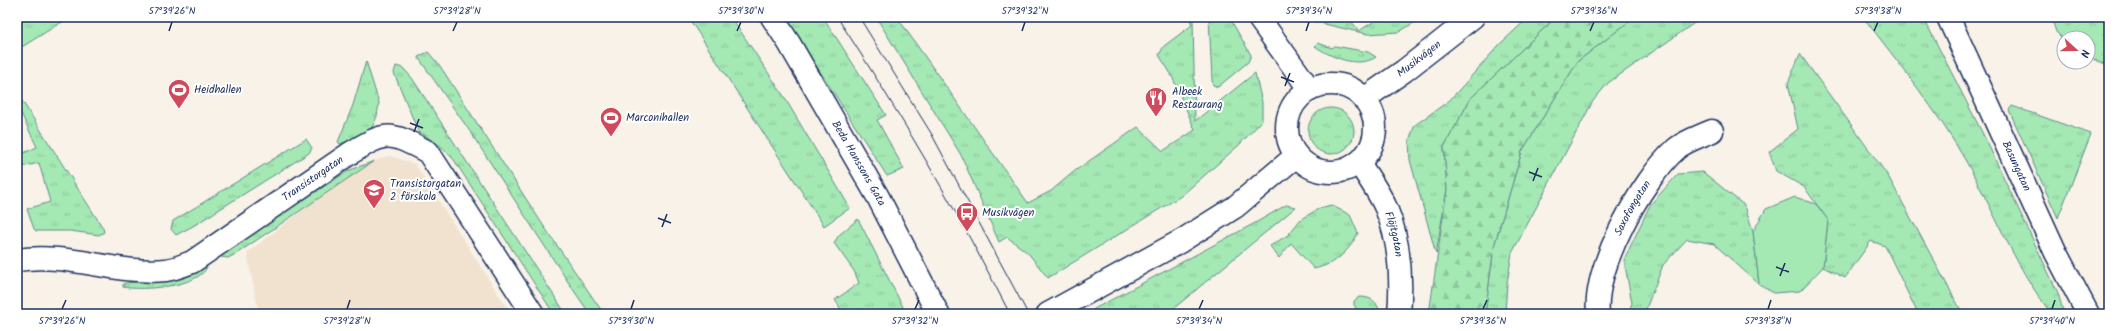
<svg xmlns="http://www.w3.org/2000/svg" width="2126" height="331" font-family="Kalam,sans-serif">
<defs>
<pattern id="grass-tufts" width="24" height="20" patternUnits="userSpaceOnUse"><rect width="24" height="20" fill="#a4e8b3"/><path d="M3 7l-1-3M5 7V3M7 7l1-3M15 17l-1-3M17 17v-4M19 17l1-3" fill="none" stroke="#8dc79c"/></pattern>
<pattern id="forest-firs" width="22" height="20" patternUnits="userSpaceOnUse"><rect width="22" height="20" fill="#a4e8b3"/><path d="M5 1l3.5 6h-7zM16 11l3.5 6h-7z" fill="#8dc79c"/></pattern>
</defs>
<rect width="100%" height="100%" fill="#f8f2e9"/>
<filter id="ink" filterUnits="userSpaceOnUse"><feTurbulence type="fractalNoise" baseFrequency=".025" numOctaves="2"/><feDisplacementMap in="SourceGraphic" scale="8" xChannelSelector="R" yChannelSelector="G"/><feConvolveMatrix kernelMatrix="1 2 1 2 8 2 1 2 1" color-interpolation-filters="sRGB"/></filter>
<g filter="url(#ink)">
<!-- built -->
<path fill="#f0e2ce" d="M389,156L415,164L511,314H259L247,253L359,166Z"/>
<!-- grass -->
<g fill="url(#grass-tufts)" stroke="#608c88">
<path d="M24,17H70L17,50V21Z"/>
<path d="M688,17H731L783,95L843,196L850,208L824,226Z"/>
<path d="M785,17H823L886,115L877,120L904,169L887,176Z"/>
<path d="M876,17H897L1028,203L1051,191L1076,170L1138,127L1163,151L1195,130L1171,74L1159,55L1164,46L1192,25L1189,17H1193L1195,121L1255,73L1262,102V121L1238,146L1181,196L1048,278L1028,253L1007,237L999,242L961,155Z"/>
<path d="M1209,17H1229L1251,55L1248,62L1218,87L1213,85L1212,80Z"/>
<path d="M1295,17H1348L1359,31L1381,17H1423L1399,32L1367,34Z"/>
<path d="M1529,17H1556L1471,98L1444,147L1447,189L1436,254L1410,160L1409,140L1415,125L1450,100L1500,44Z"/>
<path d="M1635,17H1703L1608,83L1593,101L1512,253L1507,283L1505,314H1485L1494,246L1522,151L1578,61Z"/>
<path d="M1863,17H1923L1986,140L2058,293L2063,311L2047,308C2014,264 1994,211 1967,163C1937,111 1900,64 1863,17Z"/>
<path d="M2051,17H2109V65L2088,58V38H2064V40L2056,32Z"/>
<path d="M1318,43L1332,48L1335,46L1368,52L1376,57C1358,69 1330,57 1315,46Z"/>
<path d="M428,52L440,66L543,225L604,314H590L572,288L469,130L418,57Z"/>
<path d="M1800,54L1888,176L1963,314H1918L1885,246L1871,241L1845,278L1823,267L1828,220L1804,187L1776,171L1769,152L1798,129L1788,83Z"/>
<path d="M366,61L379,103L377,116L373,126L363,135L340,144L338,142L353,105Z"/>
<path d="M396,66L403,68L412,78L566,314H554L454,160L443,148L418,131L394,73Z"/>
<path d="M17,93L103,228L104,232L99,235L70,231H36L34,229L27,209L50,202L39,163L17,168V156L37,147L19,109H17Z"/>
<path d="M2012,106L2091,134L2058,218L2009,110Z"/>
<circle cx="1331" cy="131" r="23"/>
<path d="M306,139L312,148L309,153L193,226L176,235L171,229L173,221Z"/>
<path d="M374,161L236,254L228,258L221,257L222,252L348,171Z"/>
<path d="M1703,172L1745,206L1753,231L1759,284L1714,244L1687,239L1663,265L1644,314H1628L1632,303L1624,260L1650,205L1678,174Z"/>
<path d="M1286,205L1296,207L1167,314H1089L1094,309L1257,222Z"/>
<path d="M1331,205L1350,215L1358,233C1348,253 1335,264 1314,269L1291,243L1279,258L1270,246L1288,235L1301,219L1320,208Z"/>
<path d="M858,219L903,307L900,314H844L835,300L859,283L854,271L834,243L839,235Z"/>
<path d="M205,265L207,267C199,287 141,291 123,287V284L126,283L160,280Z"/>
<path d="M1359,297C1371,297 1378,301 1380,314H1360L1354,305V301Z"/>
</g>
<!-- forest -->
<path fill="url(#forest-firs)" stroke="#608c88" d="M1556,17H1635L1578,61L1522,151L1494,246L1485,314H1429L1447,189L1444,147L1471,98Z"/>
<!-- park -->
<path fill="#a4e8b3" stroke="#608c88" d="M1795,197L1816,204L1828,220L1823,267L1800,291L1774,293L1759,284L1753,231L1766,209Z"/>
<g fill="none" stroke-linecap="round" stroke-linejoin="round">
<!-- minor casing -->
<g stroke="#1b2f5e" stroke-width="25">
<g id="minor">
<path id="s1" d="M772,17L789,43L878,197L938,314"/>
<path d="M1258,17L1310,90"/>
<path id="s2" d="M1948,17L2056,253L2088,314"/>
<circle cx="1331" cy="128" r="44"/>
<path id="s3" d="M1364,99L1404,71L1473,17"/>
<path id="s4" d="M1359,163C1368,177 1379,192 1386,208C1400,241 1402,279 1399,314"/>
<path id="s5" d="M17,260C70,252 116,275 166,270C175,269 184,265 192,262L349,154C387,131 388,131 428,152L533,314"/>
<path d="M1048,314L1181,241L1235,207L1296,156"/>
<path id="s6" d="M1598,314C1593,267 1642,180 1676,149C1685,141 1701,136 1712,131"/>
</g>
</g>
<!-- minor -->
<use href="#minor" stroke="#fff" stroke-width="22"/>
<!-- tram -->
<g stroke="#1b2f5e" stroke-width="1">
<path d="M837,17C900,113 958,212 1010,314"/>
<path d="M859,17L931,133L1028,314"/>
</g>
</g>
</g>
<!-- ticks -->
<path fill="none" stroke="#1b2f5e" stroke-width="1.5" d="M169,31L172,22M453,31L457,22M737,31L741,22M1022,31L1025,22M1306,31L1309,22M1590,31L1594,22M1874,31L1878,22M1281,77L1294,82M1285,86L1290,73M410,123L423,128M414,132L419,119M1529,172L1542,177M1533,181L1538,168M658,218L671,223M662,227L667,214M1776,267L1789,272M1780,276L1785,263M62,309L66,300M347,309L350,300M631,309L634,300M915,309L919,300M1199,309L1203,300M1483,309L1487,300M1768,309L1771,300M2052,309L2055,300"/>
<!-- icons -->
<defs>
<g id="stadium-pin" transform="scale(1.15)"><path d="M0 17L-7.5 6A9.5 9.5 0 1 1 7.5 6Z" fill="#d1495b" stroke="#fff"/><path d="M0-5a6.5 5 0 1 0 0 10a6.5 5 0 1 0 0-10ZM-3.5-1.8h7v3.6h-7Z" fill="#fff"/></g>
<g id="restaurant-pin" transform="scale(1.15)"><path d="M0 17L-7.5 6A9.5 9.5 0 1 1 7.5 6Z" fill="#d1495b" stroke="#fff"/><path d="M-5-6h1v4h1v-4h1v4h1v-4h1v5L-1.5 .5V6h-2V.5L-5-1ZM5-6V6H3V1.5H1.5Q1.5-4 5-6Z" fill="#fff"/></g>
<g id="school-pin" transform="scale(1.15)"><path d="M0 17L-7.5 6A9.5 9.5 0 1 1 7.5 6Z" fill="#d1495b" stroke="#fff"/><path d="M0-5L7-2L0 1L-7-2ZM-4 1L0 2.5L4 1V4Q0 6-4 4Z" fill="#fff"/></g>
<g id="bus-pin" transform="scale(1.15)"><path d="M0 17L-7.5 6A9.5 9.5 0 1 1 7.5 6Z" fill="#d1495b" stroke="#fff"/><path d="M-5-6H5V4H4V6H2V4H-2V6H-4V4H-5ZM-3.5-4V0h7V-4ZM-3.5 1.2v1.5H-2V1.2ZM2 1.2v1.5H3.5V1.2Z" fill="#fff"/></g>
</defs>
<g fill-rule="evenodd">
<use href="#stadium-pin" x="179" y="90"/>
<use href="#restaurant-pin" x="1156" y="98"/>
<use href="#stadium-pin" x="611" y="118"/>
<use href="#school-pin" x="374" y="190"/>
<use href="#bus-pin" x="967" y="213"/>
</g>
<g text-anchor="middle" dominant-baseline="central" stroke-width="4" stroke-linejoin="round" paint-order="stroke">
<!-- street labels -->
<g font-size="11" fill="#1b2f5e" stroke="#fff">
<text stroke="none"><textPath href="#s3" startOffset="68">Musikvägen</textPath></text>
<text stroke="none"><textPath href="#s1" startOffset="170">Beda Hanssons Gata</textPath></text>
<text stroke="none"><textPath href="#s2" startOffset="164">Basungatan</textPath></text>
<text stroke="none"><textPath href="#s5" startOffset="324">Transistorgatan</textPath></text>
<text stroke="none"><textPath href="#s6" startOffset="113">Saxofongatan</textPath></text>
<text stroke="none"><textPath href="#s4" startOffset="80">Flöjtgatan</textPath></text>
</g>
<!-- poi labels -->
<g font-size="11" fill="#1b2f5e" stroke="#fff" text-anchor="start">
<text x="194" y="90">Heidhallen</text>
<text x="1172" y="92">Albeek<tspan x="1172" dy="13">Restaurang</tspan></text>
<text x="626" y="118">Marconihallen</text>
<text x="390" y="184">Transistorgatan<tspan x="390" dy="13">2 förskola</tspan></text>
<text x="982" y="213">Musikvägen</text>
</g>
</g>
<!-- margin -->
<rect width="2126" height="331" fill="none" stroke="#fff" stroke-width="44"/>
<!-- north arrow -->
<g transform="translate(2076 50) rotate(111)"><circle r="19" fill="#ffffff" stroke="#a4acbf"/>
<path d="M0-3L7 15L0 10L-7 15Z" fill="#d1495b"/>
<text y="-6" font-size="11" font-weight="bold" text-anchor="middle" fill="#1b2f5e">N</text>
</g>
<rect x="22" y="22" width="2082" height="287" fill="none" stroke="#1b2f5e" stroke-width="1.5"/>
<g font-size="10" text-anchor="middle" fill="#1b2f5e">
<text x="172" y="14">57°39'26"N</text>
<text x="457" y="14">57°39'28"N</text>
<text x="741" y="14">57°39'30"N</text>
<text x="1025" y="14">57°39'32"N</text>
<text x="1309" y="14">57°39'34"N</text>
<text x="1594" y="14">57°39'36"N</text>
<text x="1878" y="14">57°39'38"N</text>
<text x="62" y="324">57°39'26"N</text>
<text x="347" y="324">57°39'28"N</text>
<text x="631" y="324">57°39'30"N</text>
<text x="915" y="324">57°39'32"N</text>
<text x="1199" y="324">57°39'34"N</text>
<text x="1483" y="324">57°39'36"N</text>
<text x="1768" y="324">57°39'38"N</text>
<text x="2052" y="324">57°39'40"N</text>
</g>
</svg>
